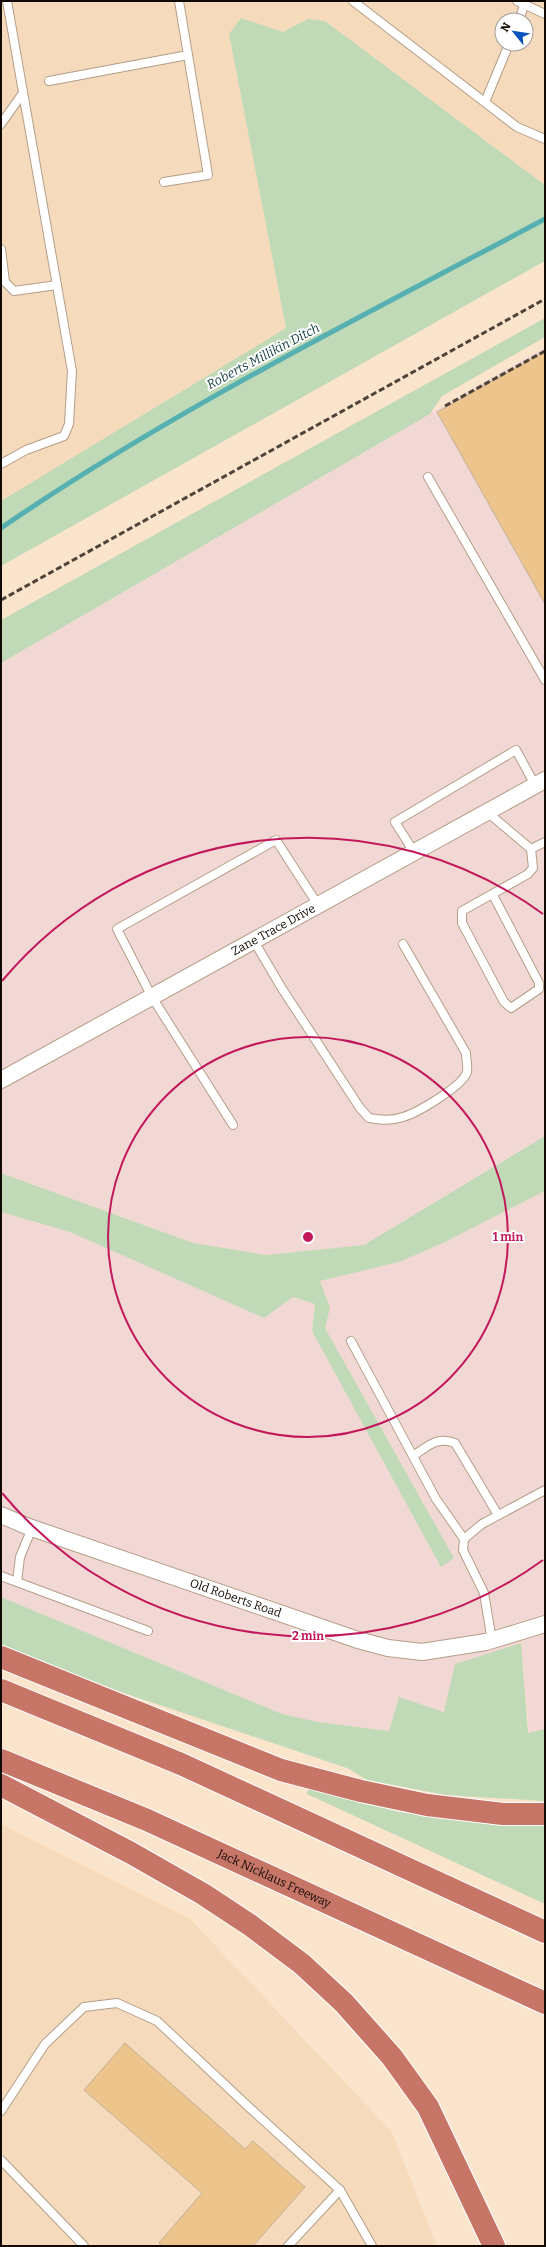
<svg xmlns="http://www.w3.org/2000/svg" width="546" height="2247" font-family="Bitter,serif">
<rect width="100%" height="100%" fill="#fbe4cc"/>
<!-- commercial -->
<g fill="#f2d8d4">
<path d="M545,347V1136L364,1245L266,1255L193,1243L1,1173V663Z"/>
<path d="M545,1191V1729L529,1733L521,1643L444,1712L399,1697L389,1731L318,1722L282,1714L1,1597V1212L315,1304L312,1331L454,1558L325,1328L330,1308L320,1281L399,1262L443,1243Z"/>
</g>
<!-- built -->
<g fill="#f6dabc" fill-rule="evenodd">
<path d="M1,1H545V185L325,21L308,19L283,32L229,34L286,328L1,501ZM502,20H526V44H502Z"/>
<path d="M1,1824L189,1918L392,2132L437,2246H1Z"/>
</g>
<!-- green -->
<g fill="#c0d9b6">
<path d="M241,18L283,32L308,19L325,21L545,185V261L1,566V501L286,328L229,34Z"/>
<path d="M545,318V337L442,396L430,414L1,663V620Z"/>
<path d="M545,1136V1191L443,1243L399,1262L320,1281L330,1308L325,1328L454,1558L441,1567L312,1331L315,1304L293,1297L264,1318L70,1232L1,1212V1173L193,1243L266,1255L364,1245Z"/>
<path d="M1,1597L282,1714L318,1722L389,1731L399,1697L444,1712L455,1664L521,1643L528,1733L545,1729V1801L446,1795L367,1780L347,1768L118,1691L1,1645Z"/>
<path d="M309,1787L399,1812L481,1823L545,1826V1904L307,1794Z"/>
</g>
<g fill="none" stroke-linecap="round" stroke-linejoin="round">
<!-- stream -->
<path stroke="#56b0b2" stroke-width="5" d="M1,528C173,410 361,317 545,219"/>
</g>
<!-- building -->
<g fill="#edc58c" stroke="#c2af96">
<path d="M545,351V604L437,412Z"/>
<path d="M125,2043L245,2149L253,2141L305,2187L253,2246H162L159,2243L202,2193L84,2090Z"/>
</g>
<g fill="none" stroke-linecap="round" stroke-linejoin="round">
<!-- lane casing -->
<g stroke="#b39e87" stroke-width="10">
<g id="lane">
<path d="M353,1L517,127L545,139"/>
<path d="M517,1L545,14"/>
<path d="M519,20L524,6"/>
<path d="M49,81L188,55"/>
<path d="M485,102L509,44"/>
<path d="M1,124L23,93"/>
<path d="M164,182L208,175L179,1"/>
<path d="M1,249L5,282L14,291L57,285"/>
<path d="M1,464L26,450L64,436L69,424L72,371L7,1"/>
<path d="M428,477L545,680"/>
<path d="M487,812L531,849L545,842"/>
<path d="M414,852L395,822L516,750L535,785"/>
<path d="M493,895L539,983V989L511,1008L504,1002L462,923V911L528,874L533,868L531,849"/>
<path d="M254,941L281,987L360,1108L369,1118C381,1120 391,1121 403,1117C417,1113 463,1086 467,1072C468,1066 466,1059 466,1053L403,944"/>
<path d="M233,1125L152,997L117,929L276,840L318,905"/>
<path d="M351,1341L436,1499L464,1539"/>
<path d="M413,1456C428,1446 437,1436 455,1443L498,1515"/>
<path d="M32,1528L20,1557L17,1582L148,1631"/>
<path d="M1,1576L17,1582"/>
<path d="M492,1641L484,1593L463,1550L464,1539L482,1524L545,1490"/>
<path d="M1,2111L45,2044L84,2007L117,2003L157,2021L252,2110L340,2190L372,2246"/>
<path d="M1,2160L84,2246"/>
<path d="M288,2246L340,2190"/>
</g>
</g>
<!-- street casing -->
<g stroke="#b39e87" stroke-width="18">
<g id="street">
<path id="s1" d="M1,1080L545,780"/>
<path id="s2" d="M1,1515L29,1527L358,1640L388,1648L422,1652L486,1642L545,1624"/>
</g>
</g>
<!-- highway casing -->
<g stroke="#fff" stroke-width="24">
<g id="highway">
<path d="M1,1657L281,1770L361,1791L427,1805L503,1814H545"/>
<path d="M1,1690L181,1764L545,1932"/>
<path id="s3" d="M1,1760L147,1820L545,2003"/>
<path d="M1,1785L131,1853L203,1894L250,1925L302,1964L344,2003L392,2057L428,2107L494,2246"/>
</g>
</g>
<!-- lane -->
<use href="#lane" stroke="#fff" stroke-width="8"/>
<!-- street -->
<use href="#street" stroke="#fff" stroke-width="16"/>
<!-- highway -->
<use href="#highway" stroke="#c67567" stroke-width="22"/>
<!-- rail -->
<g stroke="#4e4338" stroke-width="3" stroke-dasharray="6 3" stroke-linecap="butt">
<path d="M445,406L545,351"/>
<path d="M1,600L545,299"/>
</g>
</g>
<!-- distance rings -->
<g fill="none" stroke="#c2185b" stroke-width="2">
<circle cx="308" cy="1237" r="200"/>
<path d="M543 1560A399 399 0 0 1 2 1493M2 981A399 399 0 0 1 543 914"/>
</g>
<g text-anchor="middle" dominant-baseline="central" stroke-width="4" stroke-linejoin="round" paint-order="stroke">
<!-- street labels -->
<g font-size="12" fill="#110a04" stroke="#fff">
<text stroke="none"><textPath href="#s1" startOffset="311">Zane Trace Drive</textPath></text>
<text stroke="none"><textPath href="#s2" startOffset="249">Old Roberts Road</textPath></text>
<text stroke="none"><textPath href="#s3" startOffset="298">Jack Nicklaus Freeway</textPath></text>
</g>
<!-- water labels -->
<g font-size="13" font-style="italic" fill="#133d3e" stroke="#fff">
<text transform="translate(263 356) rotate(-28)">Roberts Millikin Ditch</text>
</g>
</g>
<circle cx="308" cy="1237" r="6" fill="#c2185b" stroke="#fff" stroke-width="2"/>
<g font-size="12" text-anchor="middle" font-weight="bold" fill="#c2185b" stroke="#fff" stroke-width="4" stroke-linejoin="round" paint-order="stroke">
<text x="508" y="1241">1 min</text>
<text x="308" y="1640">2 min</text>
</g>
<!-- border -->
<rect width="546" height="2247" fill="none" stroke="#110a04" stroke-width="4"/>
<!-- north arrow -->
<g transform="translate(514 32) rotate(300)"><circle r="19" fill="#ffffff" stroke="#a09d9b"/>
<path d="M0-3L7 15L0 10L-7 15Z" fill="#0953be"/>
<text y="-6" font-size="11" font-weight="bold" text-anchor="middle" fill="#110a04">N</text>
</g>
</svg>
